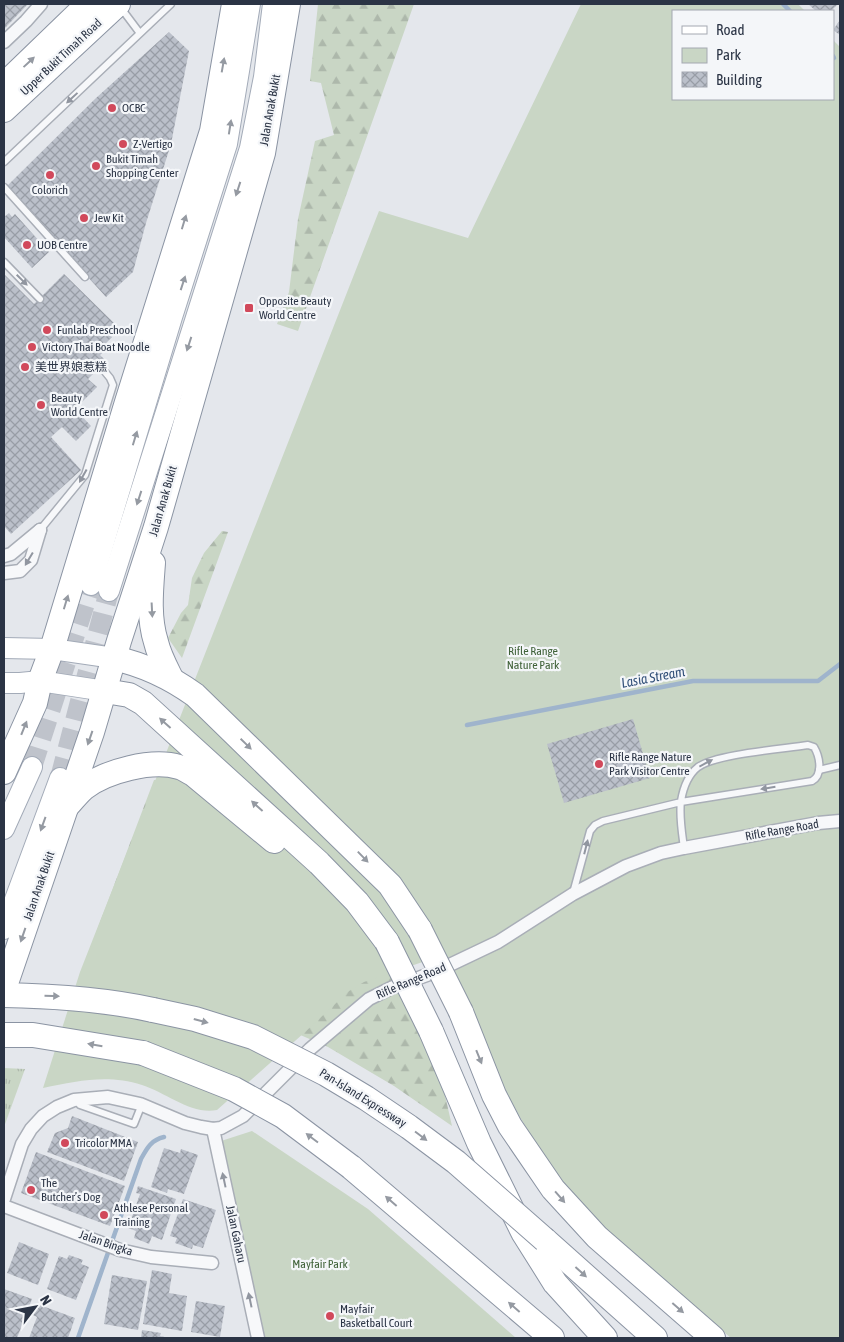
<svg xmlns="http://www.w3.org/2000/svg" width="844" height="1342" font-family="'Asap Condensed','Noto Sans SC',sans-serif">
<defs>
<pattern id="grass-tufts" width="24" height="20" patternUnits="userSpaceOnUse" patternTransform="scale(1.25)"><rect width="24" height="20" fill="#c9d6c5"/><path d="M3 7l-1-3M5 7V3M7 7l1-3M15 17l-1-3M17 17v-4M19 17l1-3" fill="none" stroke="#adb8ab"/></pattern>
<pattern id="forest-firs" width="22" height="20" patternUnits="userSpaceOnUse" patternTransform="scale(1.25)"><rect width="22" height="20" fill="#c9d6c5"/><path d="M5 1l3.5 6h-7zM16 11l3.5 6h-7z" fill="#adb8ab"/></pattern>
<pattern id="building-cross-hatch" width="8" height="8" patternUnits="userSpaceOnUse" patternTransform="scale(1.25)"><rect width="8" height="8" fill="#bbc0ca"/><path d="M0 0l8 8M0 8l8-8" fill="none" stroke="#989da6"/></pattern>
</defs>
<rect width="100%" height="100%" fill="#e4e7ec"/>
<!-- grass -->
<path fill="url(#grass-tufts)" d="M4,1068L25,1069L4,1127Z"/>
<!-- forest -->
<g fill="url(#forest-firs)">
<path d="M318,4H414L298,331L277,324L289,292L298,219L315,141L334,135L321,83L310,81Z"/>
<path d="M222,531L228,532L182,658L168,638L181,613L188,605L192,578L204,553Z"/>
<path d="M154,780H174L372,941L439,1069L452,1126L394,1086L328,1047L252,1014L80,975Z"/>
</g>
<!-- park -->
<g fill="#c9d6c5">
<path d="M581,4H798L805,11H673V99H833V40L840,47V1338H731C675,1291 617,1246 570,1190C512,1121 480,1035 443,955L364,982L349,991L304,1033L217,1110C191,1115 167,1093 142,1085C107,1074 78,1081 43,1088L80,972L379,211L468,238Z"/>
<path d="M252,1131L368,1209L516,1338H261L218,1142Z"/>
</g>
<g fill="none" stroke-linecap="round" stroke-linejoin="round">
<!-- stream -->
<g stroke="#9fb4cc" stroke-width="4.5">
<path d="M783,4L790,11"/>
<path d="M833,56L834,58"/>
<path d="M467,725L693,681H818L840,664"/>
<path d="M78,1338L141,1159C147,1148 151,1140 164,1137"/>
</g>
</g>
<!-- building -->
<g fill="url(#building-cross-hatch)">
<path d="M4,4H28L4,29Z"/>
<path d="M808,4H838L831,11H816Z"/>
<path d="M840,20V35L833,30Z"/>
<path d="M169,32L189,51L171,144L146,223L133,272L106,297L6,187L96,98Z"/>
<path d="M9,213L12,217L15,214L49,252L32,268L4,237V217Z"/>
<path d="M4,274L34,304L64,274L115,324L108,332L112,337L104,345L108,348L100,355L106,361L88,379L97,387L75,409L91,426L76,441L62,427L51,437L81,470L11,534L4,526Z"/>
<path d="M633,719L650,778L564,803L547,744Z"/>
<path d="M72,1116L138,1142L124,1181L47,1152L55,1133L68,1128Z"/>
<path d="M164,1148L180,1153L181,1149L198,1155L184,1194L168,1189L167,1193L151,1187Z"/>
<path d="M36,1152L125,1186L110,1226L21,1193Z"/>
<path d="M138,1186L176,1199L162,1240L152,1236L149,1244L142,1241L134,1238L136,1231L128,1228L140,1194L136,1193Z"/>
<path d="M183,1199L216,1210L203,1248L193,1245L192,1249L175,1243L177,1238L170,1236Z"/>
<path d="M19,1242L49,1254L38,1285L7,1273Z"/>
<path d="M69,1255L83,1260L81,1264L89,1267L76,1300L47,1289L59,1256L67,1259Z"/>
<path d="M152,1270L172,1274L169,1293L187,1296L182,1331L143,1324Z"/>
<path d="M112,1275L147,1281L138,1330L104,1324Z"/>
<path d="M4,1289L32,1299L17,1338H4Z"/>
<path d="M196,1301L225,1306L220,1337L191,1332Z"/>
<path d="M37,1304L75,1318L68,1338H29L37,1317L33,1315Z"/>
<path d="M142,1330L161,1333L160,1336L169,1338H141Z"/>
</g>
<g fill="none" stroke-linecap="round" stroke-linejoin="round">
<!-- primary-tunnel -->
<g stroke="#bfc3cb" stroke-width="20" stroke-dasharray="20 10" stroke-linecap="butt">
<path d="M32,767L91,585"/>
<path d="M60,778L109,591"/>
</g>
<!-- lane casing -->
<g stroke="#a9aeb7" stroke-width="9">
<g id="lane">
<path d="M121,8L139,32"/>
<path d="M4,162L171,4"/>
<path d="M4,187L85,277"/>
<path d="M4,262L40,299"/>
<path d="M40,530L85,475L113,385L110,378L101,367"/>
<path d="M819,770L840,765"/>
<path d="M573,893L590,831L595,825L603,821L681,802L812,781C823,775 820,757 814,747L808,745C783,749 716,754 698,767C688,775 683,789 681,801C679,816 682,833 684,848"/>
<path d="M80,1105L134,1124L142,1104"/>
</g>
</g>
<!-- street casing -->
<g stroke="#a9aeb7" stroke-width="15">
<g id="street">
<path d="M4,42L26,21L41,4"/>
<path d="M4,556L11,554L40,530"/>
<path d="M4,573L20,571L31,560L40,530"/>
<path d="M213,1129L258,1338"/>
<path d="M4,1199L22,1144L31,1129L43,1116L57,1107L74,1100L108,1097L140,1104L185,1123L201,1127L213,1129L221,1128L243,1116L310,1049L369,999L391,988L435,972L498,942L573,894L626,866L661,853L684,848L818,823L840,821"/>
<path d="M4,1206L120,1250L151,1257L212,1263"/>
</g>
</g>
<!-- primary casing -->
<g stroke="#a3abb8" stroke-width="22">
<g id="primary">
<path d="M91,585L172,317L227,144L250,4"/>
<path d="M109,591L250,148L264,77L273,4"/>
<path d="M4,648L52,649L114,658"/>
<path d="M4,683H20L40,681L105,691"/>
<path d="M4,829L32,767"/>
<path d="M4,929L60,778"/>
</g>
</g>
<!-- highway casing -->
<g stroke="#8b94a3" stroke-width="26">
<g id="highway">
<path d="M4,85L88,4"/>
<path d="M4,110L118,4"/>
<path d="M153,563C151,589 148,617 156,642C159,655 165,666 171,678"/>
<path d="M114,658C145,665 170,677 195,695L390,885L420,930"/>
<path d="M105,691L129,695L143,703L319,863L357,902L387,942"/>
<path d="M4,772L35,703L40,681L52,649L127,402L212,131L234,4"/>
<path d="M68,805C73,800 78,793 84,788C106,771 152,759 179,767C184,768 188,772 193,774L274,841"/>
<path d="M4,989L92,732L119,641L156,527L263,153L288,4"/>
<path d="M4,995C54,996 104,999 153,1010"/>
<path d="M461,1012L494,1095L510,1126L553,1189L597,1237L713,1338"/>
<path d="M431,1031L479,1143L523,1232L555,1283L605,1338"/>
<path d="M4,1035H33L143,1053"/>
<path d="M351,1167L552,1338"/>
<path d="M545,1240L655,1338"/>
</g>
</g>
<!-- lane -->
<use href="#lane" stroke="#f7f8fa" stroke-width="6"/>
<!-- street -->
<use href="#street" stroke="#f7f8fa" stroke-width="12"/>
<!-- primary -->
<use href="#primary" stroke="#fff" stroke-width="20"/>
<!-- highway -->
<use href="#highway" stroke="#fff" stroke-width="24"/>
<!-- highway-bridge casing -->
<g stroke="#8b94a3" stroke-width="26" stroke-linecap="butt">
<g id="highway-bridge">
<path d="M420,930L461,1012"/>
<path d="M387,942L431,1031"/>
<path d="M153,1010L195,1019L253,1037L326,1074L366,1098L409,1127L456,1162L545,1240"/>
<path d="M143,1053L234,1089L283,1116L351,1167"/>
</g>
</g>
<!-- highway-bridge -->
<use href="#highway-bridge" stroke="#fff" stroke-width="24"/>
</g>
<!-- one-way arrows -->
<defs><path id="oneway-solid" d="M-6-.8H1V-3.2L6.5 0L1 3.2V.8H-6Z" transform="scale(1.25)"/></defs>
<g fill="#959aa2">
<use href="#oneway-solid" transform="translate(29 62) rotate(-43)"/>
<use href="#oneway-solid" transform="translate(223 65) rotate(-80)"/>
<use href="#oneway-solid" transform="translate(230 127) rotate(-81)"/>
<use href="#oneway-solid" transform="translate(238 189) rotate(108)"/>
<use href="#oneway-solid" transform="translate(184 222) rotate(-73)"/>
<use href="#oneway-solid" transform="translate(183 283) rotate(-72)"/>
<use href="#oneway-solid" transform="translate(189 344) rotate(108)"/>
<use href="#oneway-solid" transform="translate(135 438) rotate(-73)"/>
<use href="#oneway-solid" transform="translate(139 498) rotate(108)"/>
<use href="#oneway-solid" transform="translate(66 602) rotate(-73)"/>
<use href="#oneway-solid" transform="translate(152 610) rotate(87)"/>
<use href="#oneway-solid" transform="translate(165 723) rotate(-138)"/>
<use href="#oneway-solid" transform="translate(24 728) rotate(-68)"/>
<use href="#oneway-solid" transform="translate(90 738) rotate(109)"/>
<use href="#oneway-solid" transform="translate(246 744) rotate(44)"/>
<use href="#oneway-solid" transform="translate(257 806) rotate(-138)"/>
<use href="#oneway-solid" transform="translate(43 824) rotate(110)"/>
<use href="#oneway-solid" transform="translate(363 857) rotate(46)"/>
<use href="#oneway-solid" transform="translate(23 935) rotate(109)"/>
<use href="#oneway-solid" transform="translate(52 996) rotate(2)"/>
<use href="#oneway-solid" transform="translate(201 1021) rotate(15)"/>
<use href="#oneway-solid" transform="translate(95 1045) rotate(-170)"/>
<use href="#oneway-solid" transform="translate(479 1057) rotate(68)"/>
<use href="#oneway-solid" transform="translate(421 1136) rotate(37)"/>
<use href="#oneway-solid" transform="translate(312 1138) rotate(-143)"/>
<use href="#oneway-solid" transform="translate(560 1197) rotate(49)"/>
<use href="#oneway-solid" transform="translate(391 1201) rotate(-139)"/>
<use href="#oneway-solid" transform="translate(581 1272) rotate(42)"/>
<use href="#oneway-solid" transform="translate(514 1307) rotate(-139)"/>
<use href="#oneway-solid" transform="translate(678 1308) rotate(41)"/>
</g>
<g fill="#9196a0">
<use href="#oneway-solid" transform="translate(72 98) rotate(137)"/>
<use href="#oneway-solid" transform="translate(22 280) rotate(45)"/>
<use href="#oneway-solid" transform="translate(83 476) rotate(119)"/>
<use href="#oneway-solid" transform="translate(29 559) rotate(121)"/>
<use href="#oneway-solid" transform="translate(706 763) rotate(-28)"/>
<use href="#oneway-solid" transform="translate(768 788) rotate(171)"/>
<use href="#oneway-solid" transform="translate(586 847) rotate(-76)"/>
<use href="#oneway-solid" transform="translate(224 1180) rotate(-102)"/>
<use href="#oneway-solid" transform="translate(250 1300) rotate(-102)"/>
</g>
<!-- markers -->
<g fill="#d1495b" stroke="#f4f6f9" stroke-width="2">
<circle cx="112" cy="108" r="5"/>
<circle cx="123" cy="144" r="5"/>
<circle cx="96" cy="166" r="5"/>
<circle cx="50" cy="175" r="5"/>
<circle cx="84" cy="218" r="5"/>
<circle cx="27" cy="245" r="5"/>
<rect x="244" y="303" width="10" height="10" rx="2.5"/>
<circle cx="47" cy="330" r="5"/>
<circle cx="32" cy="347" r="5"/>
<circle cx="25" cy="367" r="5"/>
<circle cx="41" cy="405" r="5"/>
<circle cx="599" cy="764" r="5"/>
<circle cx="65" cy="1143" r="5"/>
<circle cx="31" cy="1190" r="5"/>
<circle cx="104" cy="1215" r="5"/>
<circle cx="330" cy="1316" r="5"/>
</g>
<g text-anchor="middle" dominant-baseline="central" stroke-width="4.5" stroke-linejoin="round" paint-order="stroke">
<!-- street labels -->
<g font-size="12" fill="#2b3445" stroke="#f4f6f9">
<text transform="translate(61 57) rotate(-43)">Upper Bukit Timah Road</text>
<text transform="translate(270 110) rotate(-80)">Jalan Anak Bukit</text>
<text transform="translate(163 501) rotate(-74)">Jalan Anak Bukit</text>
<text transform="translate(782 830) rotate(-10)">Rifle Range Road</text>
<text transform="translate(39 886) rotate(-71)">Jalan Anak Bukit</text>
<text transform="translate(411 981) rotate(-23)">Rifle Range Road</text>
<text transform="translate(363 1098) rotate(32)">Pan-Island Expressway</text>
<text transform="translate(236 1234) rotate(78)">Jalan Gaharu</text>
<text transform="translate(106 1243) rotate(19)">Jalan Bingka</text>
</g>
<!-- poi labels -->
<g font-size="12" fill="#2b3445" stroke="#f4f6f9" text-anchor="start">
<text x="122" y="108">OCBC</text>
<text x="133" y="144">Z-Vertigo</text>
<text x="106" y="159">Bukit Timah<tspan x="106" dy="14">Shopping Center</tspan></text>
<text x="50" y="190" text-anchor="middle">Colorich</text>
<text x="94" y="218">Jew Kit</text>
<text x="37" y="245">UOB Centre</text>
<text x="259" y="301">Opposite Beauty<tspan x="259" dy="14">World Centre</tspan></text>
<text x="57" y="330">Funlab Preschool</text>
<text x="42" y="347">Victory Thai Boat Noodle</text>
<text x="35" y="367">美世界娘惹糕</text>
<text x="51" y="398">Beauty<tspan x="51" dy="14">World Centre</tspan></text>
<text x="609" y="757">Rifle Range Nature<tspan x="609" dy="14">Park Visitor Centre</tspan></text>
<text x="75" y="1143">Tricolor MMA</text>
<text x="41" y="1183">The<tspan x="41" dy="14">Butcher’s Dog</tspan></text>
<text x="114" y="1208">Athlese Personal<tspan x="114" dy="14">Training</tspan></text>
<text x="340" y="1309">Mayfair<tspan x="340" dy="14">Basketball Court</tspan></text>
</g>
<!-- park labels -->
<g font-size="12" fill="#3f6138" stroke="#f4f6f9">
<text x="533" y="651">Rifle Range<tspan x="533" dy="14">Nature Park</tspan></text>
<text x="320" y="1264">Mayfair Park</text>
</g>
<!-- water labels -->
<g font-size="14" font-style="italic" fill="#34527a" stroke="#f4f6f9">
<text transform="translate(653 677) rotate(-11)">Lasia Stream</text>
</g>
</g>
<!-- border -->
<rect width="844" height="1342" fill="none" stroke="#2b3445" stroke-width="10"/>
<!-- legend -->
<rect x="672" y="10" width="162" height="90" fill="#f4f6f9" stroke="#a4a8b1"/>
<rect x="682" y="26" width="25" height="8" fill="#ffffff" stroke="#a4a8b1"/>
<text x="716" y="35" font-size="15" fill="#2b3445">Road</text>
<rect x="682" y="48" width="25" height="15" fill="#c9d6c5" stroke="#a4a8b1"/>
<text x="716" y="60" font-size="15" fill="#2b3445">Park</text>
<rect x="682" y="72" width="25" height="15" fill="url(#building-cross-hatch)" stroke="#a4a8b1"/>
<text x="716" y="85" font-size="15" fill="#2b3445">Building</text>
<!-- north arrow -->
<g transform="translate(35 1307) rotate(58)" stroke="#f4f6f9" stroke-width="4" paint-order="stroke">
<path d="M0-4L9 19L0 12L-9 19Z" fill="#2b3445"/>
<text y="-8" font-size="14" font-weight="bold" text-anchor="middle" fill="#2b3445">N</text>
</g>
</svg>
